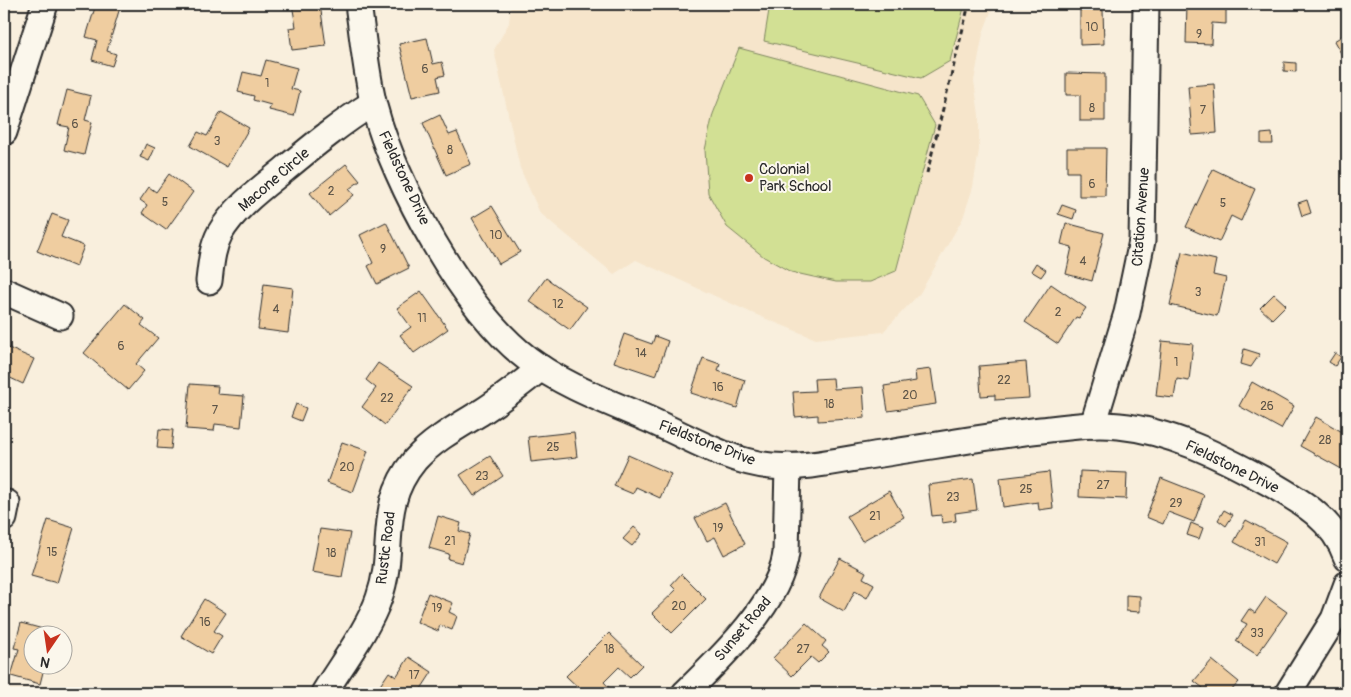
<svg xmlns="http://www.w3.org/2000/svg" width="1351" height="697" font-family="Pangolin,sans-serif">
<rect width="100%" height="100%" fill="#f9efdd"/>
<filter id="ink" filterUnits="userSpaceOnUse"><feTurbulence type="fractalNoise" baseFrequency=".02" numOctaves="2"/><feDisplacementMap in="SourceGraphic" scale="10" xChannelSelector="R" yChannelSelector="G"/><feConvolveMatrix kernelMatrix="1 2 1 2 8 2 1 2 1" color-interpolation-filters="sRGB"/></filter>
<g filter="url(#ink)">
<!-- built -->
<path fill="#f6e5cb" d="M511,4H994L983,33L974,81L979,115V150L973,187L963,218L920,293L883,332L816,339L752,313L636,260L614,274L540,213L520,168L494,50L509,23Z"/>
<!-- green -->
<g fill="#d2e094" stroke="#7e8660">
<path d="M770,4H965L950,61L921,78L764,41Z"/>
<path d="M739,48L918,96L935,125L896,271L870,282H836L791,272L764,257L727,227L708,193L705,150L713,114Z"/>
</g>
<!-- building -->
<g fill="#efcda0" stroke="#2b2b2b">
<path d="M96,4H121L107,51L116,54L112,66L92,60L97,40L86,37Z"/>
<path d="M292,4H320L326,46L292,50L289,28L296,27Z"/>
<path d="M398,4H426L399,7Z"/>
<path d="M1187,4H1212V7L1226,8V24L1212,23L1211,44L1186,43Z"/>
<path d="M1080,10H1103L1104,44L1080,45Z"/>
<path d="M1347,33V64L1334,41Z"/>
<path d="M427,38L433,64L442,62L445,75L437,77L440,91L412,97L399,44Z"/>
<path d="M266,60L297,68L291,89L300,91L294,116L269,110L271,105L253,100L254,96L238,92L243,72L261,76Z"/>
<path d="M1284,62L1296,63V72L1284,71Z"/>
<path d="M1066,73L1105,74V121H1080V95H1066Z"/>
<path d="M1214,84L1217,133L1192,135L1188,86Z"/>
<path d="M67,90L91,96L85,120L92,122L84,155L64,150L69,127L58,125Z"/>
<path d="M221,112L249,128L227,167L190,146L198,132L207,136Z"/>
<path d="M440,115L449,135L457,132L471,164L446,175L423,123Z"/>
<path d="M1272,133L1273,144H1261V134Z"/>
<path d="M146,144L155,148L149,161L140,157Z"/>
<path d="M1067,148H1106L1105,196H1079V172H1067Z"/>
<path d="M346,164L360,181L349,189L354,195L329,216L310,193Z"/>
<path d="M1213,169L1255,189L1241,221L1231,216L1219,242L1186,227Z"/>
<path d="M169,174L193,192L166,230L142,213L147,205L140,200L149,187L156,192Z"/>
<path d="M1307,200L1311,213L1302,216L1298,203Z"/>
<path d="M1062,205L1076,210L1073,219L1058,214Z"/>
<path d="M492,206L520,252L499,264L472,218Z"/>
<path d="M52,214L68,220L61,237L84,246L76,267L37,251Z"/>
<path d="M386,222L409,268L377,284L368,266L373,263L360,235Z"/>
<path d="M1066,223L1104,233L1092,281L1066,274L1072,247L1061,244Z"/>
<path d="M1182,252L1216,260L1213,275L1226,278L1217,316L1170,305Z"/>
<path d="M1036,263L1046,270L1041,277L1031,271Z"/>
<path d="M546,278L587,307L570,330L529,301Z"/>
<path d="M264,284L293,288L288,333L258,329Z"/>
<path d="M1051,284L1086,308L1079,318L1076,317L1058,344L1025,322Z"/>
<path d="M421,291L448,329L414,353L400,335L411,327L397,308Z"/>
<path d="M1274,294L1286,305L1272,319L1260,308Z"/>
<path d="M125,304L145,320L141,325L158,338L136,364L144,371L128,390L84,353Z"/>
<path d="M624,334L652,344L655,336L668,341L656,376L614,362Z"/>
<path d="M1162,341L1193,344L1189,381L1177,379L1174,398L1156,396Z"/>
<path d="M4,346L34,359L23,384L4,375Z"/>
<path d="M1244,349L1260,354L1251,367L1241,364Z"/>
<path d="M1335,353L1341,357L1335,366L1329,362Z"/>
<path d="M703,358L720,364L718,371L745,380L737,408L691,393Z"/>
<path d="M1026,362L1029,398L995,400V395L981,396L979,366Z"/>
<path d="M378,363L413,386L385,425L362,407L376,388L366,380Z"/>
<path d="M931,369L936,404L888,411L884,386L916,381L915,371Z"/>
<path d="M833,378L834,389L863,387L865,418L818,421V415L795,417L793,392L815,391L814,379Z"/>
<path d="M1252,382L1294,406L1281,429L1239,406Z"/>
<path d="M190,384L218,386L217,394L244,396L241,427L215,424L214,431L186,429Z"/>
<path d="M296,404L306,408L301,421L291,417Z"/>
<path d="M1316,417L1346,434L1347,432V472L1300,446Z"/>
<path d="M159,429L173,430L171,449L157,448Z"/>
<path d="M574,432L577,457L531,462L528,437Z"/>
<path d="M342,442L368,451L353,492L327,483Z"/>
<path d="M628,455L671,474L660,498L636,487L633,494L614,486Z"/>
<path d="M490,456L503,476L474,496L460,475Z"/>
<path d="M1080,471L1127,473L1126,499L1079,497Z"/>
<path d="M1049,472L1053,508L1039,510L1038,502L1003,507L1000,478Z"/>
<path d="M1161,478L1204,495L1194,522L1168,512L1163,524L1146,517Z"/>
<path d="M973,479L977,510L955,513L956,521L942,523L941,515L932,516L928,485Z"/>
<path d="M889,491L904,517L862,541L847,516Z"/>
<path d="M725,503L745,544L724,555L715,537L707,541L695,518Z"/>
<path d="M1224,510L1233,515L1226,526L1218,520Z"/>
<path d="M438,516L461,523L459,531L470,534L462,563L448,559L449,554L429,548Z"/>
<path d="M48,520L74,528L57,583L31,576Z"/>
<path d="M1246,520L1287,542L1274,564L1234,542Z"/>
<path d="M1191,523L1203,528L1199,539L1187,535Z"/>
<path d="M634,527L642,534L632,546L623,539Z"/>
<path d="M320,529L350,533L342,577L312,572Z"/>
<path d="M840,558L866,572L863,578L874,584L867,598L855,591L844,612L819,598Z"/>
<path d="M681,574L706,599L672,633L652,613L676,590L671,585Z"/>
<path d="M428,593L453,603L449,612L457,616L452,630L440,625L438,631L417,622Z"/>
<path d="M1126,595L1140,596V612L1126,611Z"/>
<path d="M1266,597L1287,612L1257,655L1236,641L1247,624L1241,621L1249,609L1255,613Z"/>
<path d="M204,599L226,613L214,631L222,636L211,654L181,636Z"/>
<path d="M21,623L54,632L53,634H32V664H45L40,684L11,676L19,649L14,648Z"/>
<path d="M806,623L826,641L822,646L829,652L818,663L811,657L792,676L773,658Z"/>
<path d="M609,633L642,665L630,677L619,667L604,682L614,693H584L566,676Z"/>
<path d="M409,657L432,672L419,692L421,693H388L379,687L389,672L396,677Z"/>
<path d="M1212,660L1239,682L1229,693H1199L1203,688L1194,681Z"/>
</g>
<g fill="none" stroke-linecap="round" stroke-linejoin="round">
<!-- street casing -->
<g stroke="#2b2b2b" stroke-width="29">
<g id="street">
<path d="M358,4C363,38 366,73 374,106C395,185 463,309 528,359C564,386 609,402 650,420C688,437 729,462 771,466C808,469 845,459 881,454C934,446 988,436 1041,430C1067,427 1093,423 1119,426C1170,431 1220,456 1264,480C1299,500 1333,518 1347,558"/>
<path d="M4,132L45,4"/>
<path d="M209,281C211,265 212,248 220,233C234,208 263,187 285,169C314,145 342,122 373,103"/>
<path d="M4,291L60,316"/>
<path d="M1093,425L1127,313L1142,241L1146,4"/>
<path d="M4,518L7,503"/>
<path d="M324,693C341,665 369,628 379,598C397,547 376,507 415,460C433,440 457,427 480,413C501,400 521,384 541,368"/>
<path d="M685,693C720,659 780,602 786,553L788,466"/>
<path d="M1288,693L1334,619L1347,584"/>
</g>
</g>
<!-- path -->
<path stroke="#2b2b2b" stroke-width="3" stroke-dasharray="5 4" stroke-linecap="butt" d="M927,173L969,4"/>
<!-- street -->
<use href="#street" stroke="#fbf7ec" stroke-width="25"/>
</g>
</g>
<!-- markers -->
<circle fill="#c8321e" stroke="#fbf7ec" stroke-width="2" cx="749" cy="178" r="5"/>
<g text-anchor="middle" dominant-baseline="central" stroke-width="4" stroke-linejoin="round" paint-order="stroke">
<!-- number labels -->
<g font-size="12" fill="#5c5448">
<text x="1092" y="27">10</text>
<text x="1199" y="34">9</text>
<text x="425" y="69">6</text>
<text x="267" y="83">1</text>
<text x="1092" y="108">8</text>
<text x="1203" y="110">7</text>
<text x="75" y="124">6</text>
<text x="217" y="141">3</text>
<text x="450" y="150">8</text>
<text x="1092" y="184">6</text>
<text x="331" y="191">2</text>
<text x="165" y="202">5</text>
<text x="1223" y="203">5</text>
<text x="496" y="235">10</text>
<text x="383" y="249">9</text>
<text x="1083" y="261">4</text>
<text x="1198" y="292">3</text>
<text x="558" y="304">12</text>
<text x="276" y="309">4</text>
<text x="1058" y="312">2</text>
<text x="422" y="318">11</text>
<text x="121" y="346">6</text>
<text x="641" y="353">14</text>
<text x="1176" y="362">1</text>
<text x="1004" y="380">22</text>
<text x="718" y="387">16</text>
<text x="910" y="395">20</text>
<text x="387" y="398">22</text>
<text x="829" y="404">18</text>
<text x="1267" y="406">26</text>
<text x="215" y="410">7</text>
<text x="1325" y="440">28</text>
<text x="553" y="447">25</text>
<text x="347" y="467">20</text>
<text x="482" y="476">23</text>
<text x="1103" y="485">27</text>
<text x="1026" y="489">25</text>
<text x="953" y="497">23</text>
<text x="1176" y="503">29</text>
<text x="875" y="516">21</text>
<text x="718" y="528">19</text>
<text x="450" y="541">21</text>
<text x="1260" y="542">31</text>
<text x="52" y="552">15</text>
<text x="331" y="553">18</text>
<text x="679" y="606">20</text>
<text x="437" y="608">19</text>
<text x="205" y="622">16</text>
<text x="1257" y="633">33</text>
<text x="609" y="649">18</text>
<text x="803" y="649">27</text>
<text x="414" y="675">17</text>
</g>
<!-- poi labels -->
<g font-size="15" fill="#2b2b2b" stroke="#fbf7ec" text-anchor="start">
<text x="759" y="169">Colonial<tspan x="759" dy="17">Park School</tspan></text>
</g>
<!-- street labels -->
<g font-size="15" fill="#2b2b2b" stroke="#fbf7ec">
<text transform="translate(404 178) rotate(65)">Fieldstone Drive</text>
<text transform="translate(274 180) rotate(-41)">Macone Circle</text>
<text transform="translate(1141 217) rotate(-86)">Citation Avenue</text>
<text transform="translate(707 443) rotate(21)">Fieldstone Drive</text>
<text transform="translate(1232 467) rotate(26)">Fieldstone Drive</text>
<text transform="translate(386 548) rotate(-83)">Rustic Road</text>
<text transform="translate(743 629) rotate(-50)">Sunset Road</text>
</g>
</g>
<!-- margin -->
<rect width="1351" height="697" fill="none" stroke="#fbf7ec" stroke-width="20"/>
<rect x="10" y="10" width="1331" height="677" fill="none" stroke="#2b2b2b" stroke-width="2" filter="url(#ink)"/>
<!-- north arrow -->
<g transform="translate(48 650) rotate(193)"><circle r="24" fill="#fbf7ec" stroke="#a8a59f"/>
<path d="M0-4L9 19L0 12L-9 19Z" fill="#c8321e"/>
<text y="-8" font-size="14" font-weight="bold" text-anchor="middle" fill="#2b2b2b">N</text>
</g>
</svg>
